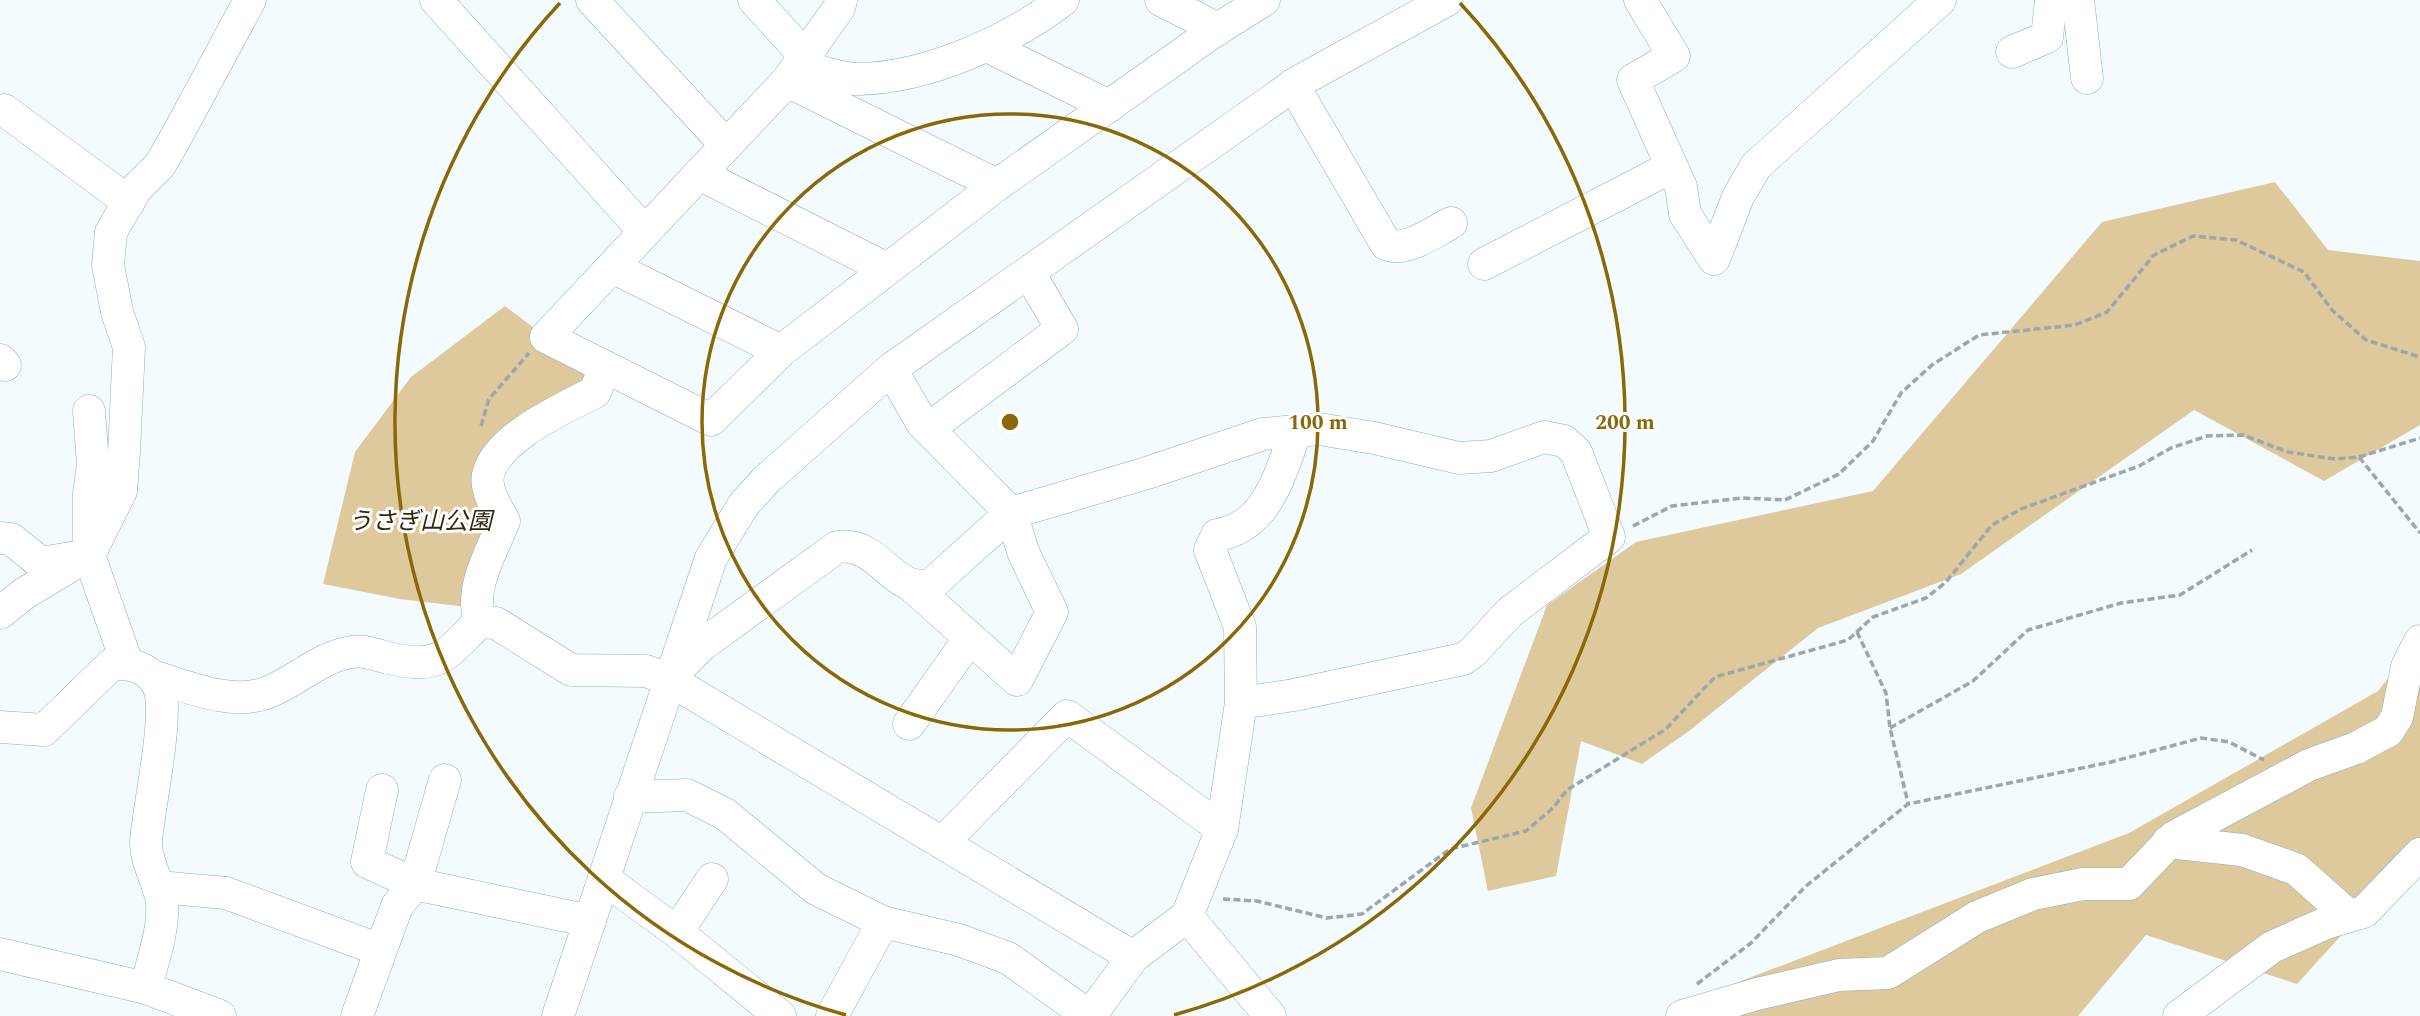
<svg xmlns="http://www.w3.org/2000/svg" width="2420" height="1016" font-family="Spectral,'Noto Sans JP',serif">
<rect width="100%" height="100%" fill="#f4fbfe"/>
<!-- green -->
<g fill="#dec99d">
<path d="M2275,182L2328,250L2420,261V425L2324,481L2194,410L1961,574L1818,628L1689,731L1642,764L1581,741L1556,876L1488,891L1471,808L1547,605L1636,542L1873,491L2102,222Z"/>
<path d="M505,306L546,337L605,367L499,453L504,521L475,608L400,599L323,584L355,452L411,377Z"/>
<path d="M2420,638V856L2408,862L2297,984L2146,935L2078,1016H1702L1720,989L2129,833L2378,691Z"/>
</g>
<g fill="none" stroke-linecap="round" stroke-linejoin="round">
<!-- minor casing -->
<g stroke="#8fadbd" stroke-width="33">
<g id="minor">
<path d="M436,0L644,231"/>
<path d="M592,0L726,145"/>
<path d="M754,0L806,57"/>
<path d="M841,0L839,8L787,81L546,337L711,420L781,351L997,185L1213,32L1264,0"/>
<path d="M1161,0L1218,29"/>
<path d="M1640,0L1674,56L1633,80L1681,187L1685,214L1714,259L1738,197L1756,166L1940,0"/>
<path d="M2078,0L2087,78"/>
<path d="M987,46L1109,106"/>
<path d="M2012,52L2047,37L2051,0"/>
<path d="M800,66C818,70 840,79 858,79C927,78 1009,41 1063,0"/>
<path d="M787,81L997,185"/>
<path d="M1293,85L1386,244C1406,253 1433,232 1451,223"/>
<path d="M4,110L129,202"/>
<path d="M699,174L887,269"/>
<path d="M1484,264L1671,167"/>
<path d="M612,267L781,351"/>
<path d="M0,360L5,365"/>
<path d="M891,369L922,423L1011,513L1024,554L1052,612L1017,680L912,586"/>
<path d="M89,411L93,465L89,493V555L127,663"/>
<path d="M928,429L1062,329L1029,273"/>
<path d="M0,538L11,539L41,563L89,555L121,491L124,452L129,347L117,312L108,265L111,232L136,189L160,165L175,139L250,0"/>
<path d="M0,613L25,593L75,563"/>
<path d="M480,622C469,588 491,553 504,521C497,509 485,490 488,475C497,437 563,409 595,392L605,367"/>
<path d="M151,676C187,686 230,706 266,693C297,682 318,657 352,652C363,650 377,655 388,658C443,670 443,656 480,622L496,623L571,670L646,671L668,679L1133,957"/>
<path d="M668,679L702,645L837,547C882,541 891,596 932,584L1011,513L1147,473L1263,434L1319,429L1374,438L1459,458L1491,456L1544,437L1564,441L1576,452L1609,537L1510,612L1472,653L1463,659L1294,695L1241,703"/>
<path d="M909,724L969,639"/>
<path d="M0,727L44,730L112,664C131,663 153,668 160,690C168,720 149,806 146,841C145,862 160,883 162,903C164,931 152,962 146,988"/>
<path d="M382,790L367,862L415,884L445,780"/>
<path d="M630,797L687,795L725,814L816,889L883,922L959,940L1008,958L1089,1016"/>
<path d="M943,842L1067,716L1222,829"/>
<path d="M2168,842L2242,850L2296,869L2349,916"/>
<path d="M604,879L677,932L780,1016"/>
<path d="M158,887L226,893L380,950"/>
<path d="M1187,916L1270,1016"/>
<path d="M677,932L712,879"/>
<path d="M0,954L146,988L220,1016"/>
<path d="M357,1016L397,906L415,884L590,921"/>
<path d="M558,1016L711,558L744,504L767,479L891,369L1298,82L1447,0"/>
<path d="M832,1016L883,922"/>
<path d="M1090,1016L1133,957L1187,916L1222,829L1241,703L1240,627L1210,550L1217,535C1268,527 1280,473 1296,431"/>
<path d="M1682,1016L1757,994L1839,975L1888,973L1977,917L2033,894L2083,884H2129L2174,837L2309,765L2356,748L2388,731L2397,717L2407,667L2420,641"/>
<path d="M2179,1016L2272,947L2326,923L2364,912L2420,854"/>
</g>
</g>
<!-- path -->
<g stroke="#9da6aa" stroke-width="3.5" stroke-dasharray="7 3.5" stroke-linecap="butt">
<path d="M481,426L489,399L529,353"/>
<path d="M2359,457L2420,438"/>
<path d="M1633,526L1672,506L1742,498L1785,500L1839,474L1873,441L1901,393L1932,365L1979,335L2075,325L2107,312L2154,255L2193,236L2236,240L2304,272L2332,310L2366,340L2420,357"/>
<path d="M1857,632L1886,693L1890,728L1908,803"/>
<path d="M1890,728L1973,681L2028,630L2121,603L2180,595L2252,550"/>
<path d="M1223,899L1257,901L1327,918L1362,914L1450,849L1526,831L1553,808L1567,790L1666,729L1715,677L1848,640L1873,617L1926,598L1946,582L1992,525L2021,509L2139,466L2171,448L2207,436L2243,435L2288,452L2335,459L2359,457L2420,533"/>
<path d="M1697,984L1751,943L1806,886L1908,804L2111,762L2201,738L2229,742L2264,760"/>
</g>
<!-- minor -->
<use href="#minor" stroke="#fff" stroke-width="32"/>
</g>
<!-- distance rings -->
<g fill="none" stroke="#8a6808" stroke-width="3.5">
<circle cx="1010" cy="422" r="308"/>
<path d="M846 1015A615 615 0 0 1 560 3M1460 3A615 615 0 0 1 1174 1015"/>
</g>
<g text-anchor="middle" dominant-baseline="central" stroke-width="6" stroke-linejoin="round" paint-order="stroke">
<!-- park labels -->
<g font-size="24" font-style="italic" fill="#33280d" stroke="#fff">
<text x="420" y="522">うさぎ山公園</text>
</g>
</g>
<circle cx="1010" cy="422" r="10" fill="#8a6808" stroke="#fff" stroke-width="3.5"/>
<g font-size="21" text-anchor="middle" font-weight="bold" fill="#8a6808" stroke="#fff" stroke-width="6" stroke-linejoin="round" paint-order="stroke">
<text x="1318" y="429">100 m</text>
<text x="1625" y="429">200 m</text>
</g>
</svg>
